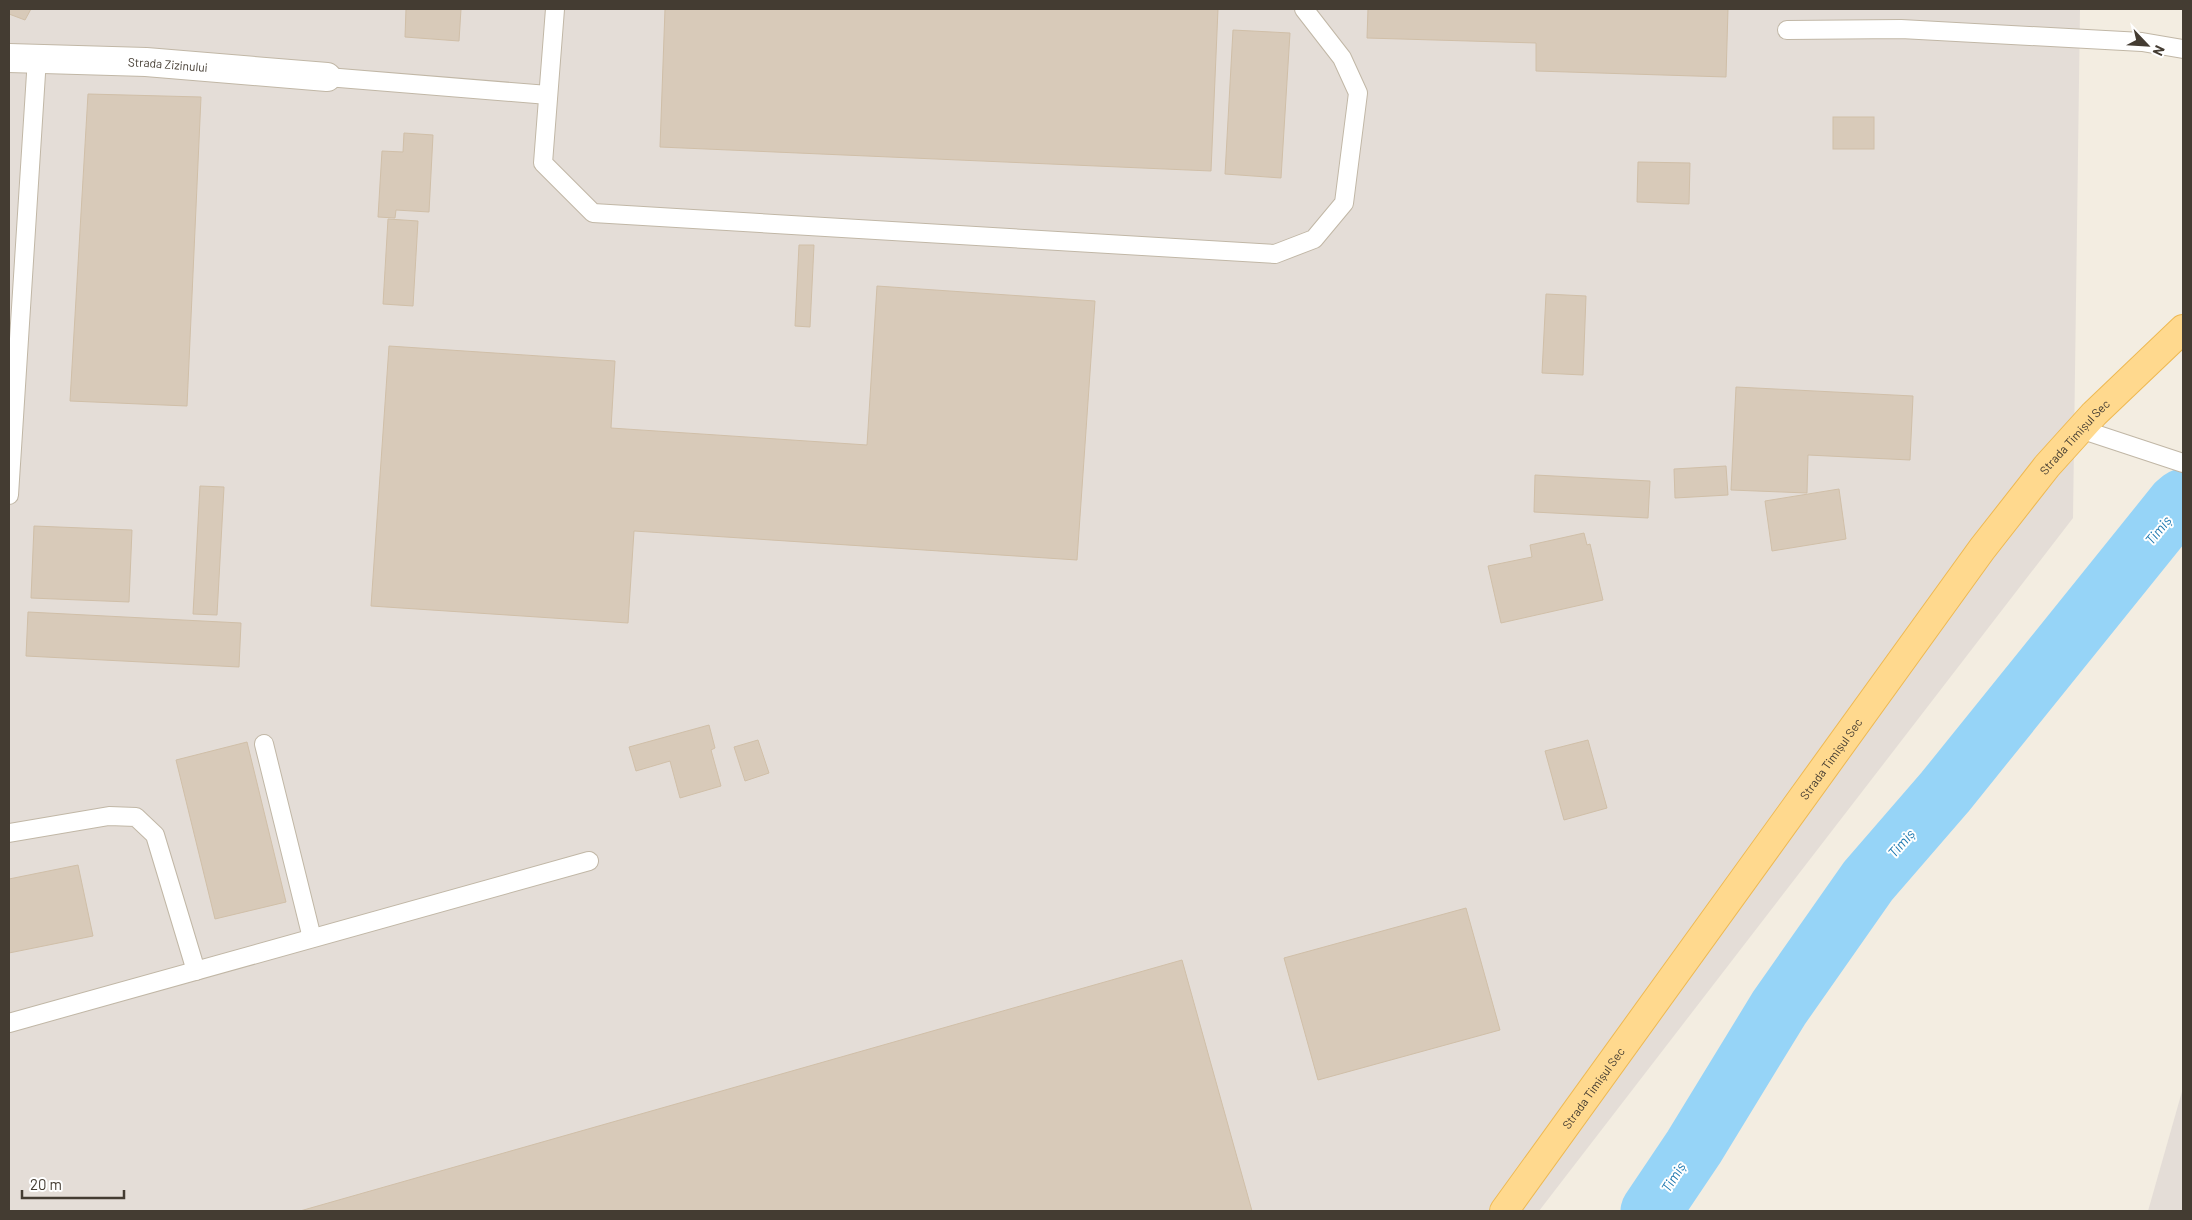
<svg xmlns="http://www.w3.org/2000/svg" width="2192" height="1220" font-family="Barlow,sans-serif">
<rect width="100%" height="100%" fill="#f3ede1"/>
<!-- industrial -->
<g fill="#e4ddd7">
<path d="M9,9H2080L2073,518L1539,1211H9Z"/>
<path d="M2183,1088V1211H2148Z"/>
</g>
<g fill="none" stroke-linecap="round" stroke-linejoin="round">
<!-- river -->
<path stroke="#96d4f7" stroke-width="61" d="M1651,1211L1694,1147L1779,1008L1868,881L1945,792L2177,504L2183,499"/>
</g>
<!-- building -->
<g fill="#d8cab9" stroke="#d0bfa8">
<path d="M9,9H31L25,20L9,14Z"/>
<path d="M406,9H461L459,41L405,37Z"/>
<path d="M665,9H1218L1211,171L660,147Z"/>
<path d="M1368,9H1728L1726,77L1536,71V43L1367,38Z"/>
<path d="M1233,30L1290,33L1281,178L1225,174Z"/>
<path d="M88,94L201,97L187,406L70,401Z"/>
<rect x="1833" y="117" width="41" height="32"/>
<path d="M404,133L433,135L429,212L396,210L395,218L378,217L382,151L403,152Z"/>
<path d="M1638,162L1690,163L1689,204L1637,202Z"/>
<path d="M388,219L418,221L413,306L383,304Z"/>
<path d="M799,245H814L810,327L795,326Z"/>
<path d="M877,286L1095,301L1077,560L634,531L628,623L371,606L389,346L615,361L611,428L867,445Z"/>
<path d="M1546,294L1586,296L1583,375L1542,373Z"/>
<path d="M1736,387L1913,396L1910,460L1808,455L1807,493L1731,490Z"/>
<path d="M1726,466L1728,495L1675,498L1674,469Z"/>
<path d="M1535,475L1650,481L1648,518L1534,512Z"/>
<path d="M200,486L224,487L217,615L193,614Z"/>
<path d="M1839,489L1846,539L1772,551L1765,501Z"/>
<path d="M34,526L132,530L129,602L31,598Z"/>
<path d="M1584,533L1587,545L1590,544L1603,600L1501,623L1488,566L1532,557L1530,545Z"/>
<path d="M28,612L241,623L239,667L26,656Z"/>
<path d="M709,725L715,748L711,750L721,786L680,798L670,761L636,771L629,747Z"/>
<path d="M758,740L769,773L745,781L734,747Z"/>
<path d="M1588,740L1607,808L1564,820L1545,751Z"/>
<path d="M247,742L286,902L215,919L176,760Z"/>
<path d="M78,865L93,936L9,953V879Z"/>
<path d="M1466,908L1500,1030L1318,1080L1284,958Z"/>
<path d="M1182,960L1252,1211H300Z"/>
</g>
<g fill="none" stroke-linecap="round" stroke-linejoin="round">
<!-- lane casing -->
<g stroke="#c1b7a6" stroke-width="20">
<g id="lane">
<path d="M555,9L543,163L593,213L1275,254L1314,239L1344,203L1358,93L1342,58L1304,9"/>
<path d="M1787,30L1901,29L2142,42L2183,49"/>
<path d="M327,77L548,95"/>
<path d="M2080,429L2183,463"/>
<path d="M9,495L37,58"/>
<path d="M264,744L312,938"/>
<path d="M9,833L109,816L136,817L155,835L196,971"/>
<path d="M9,1023L589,861"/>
</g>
</g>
<!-- street casing -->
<g stroke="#c1b7a6" stroke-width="30">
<g id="street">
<path id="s1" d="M9,58L146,62L327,77"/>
</g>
</g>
<!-- primary casing -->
<g stroke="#eeb953" stroke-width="30">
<g id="primary">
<path id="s2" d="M1504,1211L1982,549L2047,466L2094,414L2183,329"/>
</g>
</g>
<!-- lane -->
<use href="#lane" stroke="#fff" stroke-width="18"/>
<!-- street -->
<use href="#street" stroke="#fff" stroke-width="28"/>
<!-- primary -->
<use href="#primary" stroke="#ffd98e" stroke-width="28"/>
</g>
<g text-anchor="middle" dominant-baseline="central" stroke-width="4" stroke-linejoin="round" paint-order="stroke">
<!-- street labels -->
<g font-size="12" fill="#443c32" stroke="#fff">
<text stroke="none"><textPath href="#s1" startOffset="159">Strada Zizinului</textPath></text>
<text stroke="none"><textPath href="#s2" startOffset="962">Strada Timișul Sec</textPath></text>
<text stroke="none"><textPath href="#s2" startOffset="558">Strada Timișul Sec</textPath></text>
<text stroke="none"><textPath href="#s2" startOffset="152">Strada Timișul Sec</textPath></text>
</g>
<!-- water labels -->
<g font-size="14" font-style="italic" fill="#217ab1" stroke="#fff">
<text transform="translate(2158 530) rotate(-51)">Timiș</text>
<text transform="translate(1901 843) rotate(-49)">Timiș</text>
<text transform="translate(1673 1177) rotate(-58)">Timiș</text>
</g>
</g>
<!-- border -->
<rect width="2192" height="1220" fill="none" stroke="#443c32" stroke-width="20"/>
<!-- north arrow -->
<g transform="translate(2147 45) rotate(115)" stroke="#ffffff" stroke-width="4" paint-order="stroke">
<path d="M0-4L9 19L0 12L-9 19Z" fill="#443c32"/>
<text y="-8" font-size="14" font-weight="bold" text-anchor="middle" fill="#443c32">N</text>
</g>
<!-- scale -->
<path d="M22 1190v8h102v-8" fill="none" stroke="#443c32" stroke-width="2.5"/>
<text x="30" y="1190" font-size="15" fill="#443c32" stroke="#ffffff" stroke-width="4" paint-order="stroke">20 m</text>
</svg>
